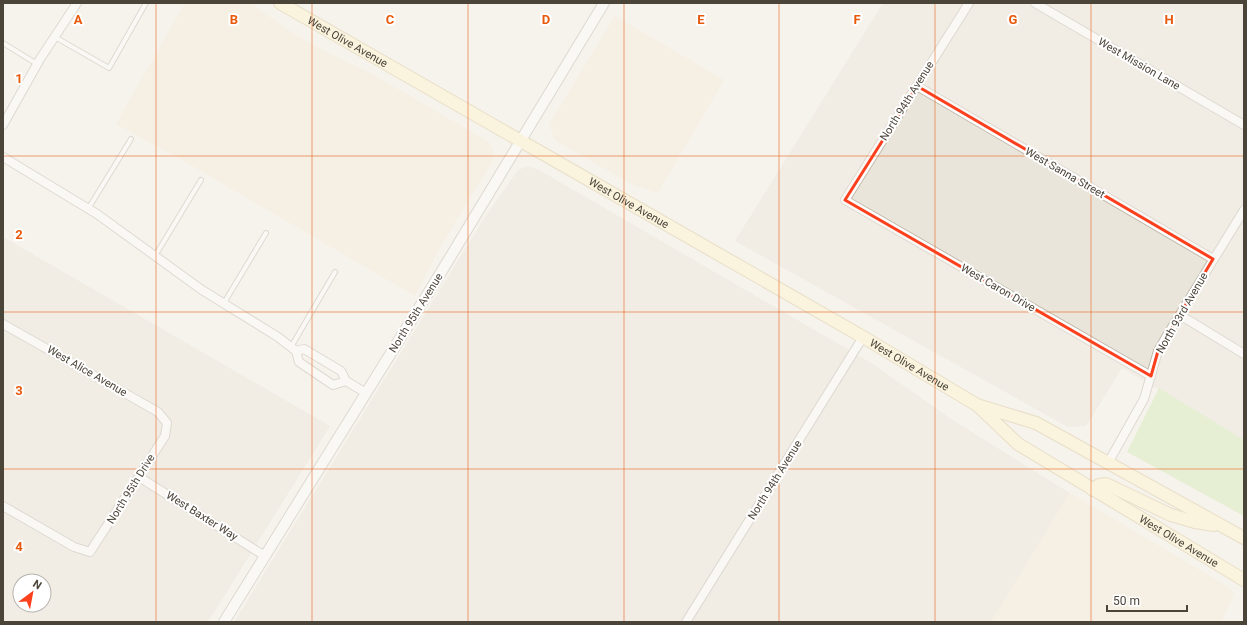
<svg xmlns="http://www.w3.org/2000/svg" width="1247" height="625" font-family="Roboto,sans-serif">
<rect width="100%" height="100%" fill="#f6f3ec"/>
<!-- residential -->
<g fill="#eae5da" fill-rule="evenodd">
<path d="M883,3H1244V440L1122,368L1086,426L1068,427L735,241Z"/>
<path d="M528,166L539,170L873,364L951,419L1070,493L991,622H234L485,217L518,170Z"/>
<path d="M3,237L330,426L208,622H3ZM20,581H44V605H20Z"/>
</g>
<!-- commercial -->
<g fill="#f7ead8">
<path d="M185,3H250L294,34L326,52L372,74L489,142L494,153L491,164L439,249L415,296L189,164L116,124Z"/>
<path d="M615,16L724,80L658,193L631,184L555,140L551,130L550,123Z"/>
<path d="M1070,493L1230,588L1234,594L1221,622H991Z"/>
</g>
<!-- green -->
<path fill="#d2eab5" d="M1159,388L1244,440V516L1127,452Z"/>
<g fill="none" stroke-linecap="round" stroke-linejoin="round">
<!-- service casing -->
<g stroke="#c2bbae" stroke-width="6">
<g id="service">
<path d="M55,37L109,68L146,3"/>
<path d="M3,43L37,64"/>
<path d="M88,209L131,139"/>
<path d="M155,256L201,180"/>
<path d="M224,303L266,233"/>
<path d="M291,347L335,272"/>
</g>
</g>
<!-- minor casing -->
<g stroke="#c2bbae" stroke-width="10">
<g id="minor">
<path d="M969,3L845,200L1151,376"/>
<path d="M1035,3L1244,125"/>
<path d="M917,86L1213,259"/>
<path d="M3,125L40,59L77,3"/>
<path d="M3,157L97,214L202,290L278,337L296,351L299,362L333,385L346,381"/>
<path d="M1180,315L1244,354"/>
<path d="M3,324L158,412L167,423L165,436L90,552L74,547L3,506"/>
<path d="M296,351L304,349L341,371L346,381L366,393"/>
<path d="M1108,463L1144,399L1158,351L1166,337L1244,210"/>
<path d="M139,477L265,556"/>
<path d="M686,622L863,337"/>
</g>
</g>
<!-- tertiary casing -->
<g stroke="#c2bbae" stroke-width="12">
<path id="tertiary" d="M224,622L440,274L604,3"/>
</g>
<!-- secondary casing -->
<g stroke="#d6c79b" stroke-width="14">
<g id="secondary">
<path id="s1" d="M280,3L863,337L977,405L1018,444L1244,580"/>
<path d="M980,406L1036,423L1244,538"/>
<path d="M1093,490L1099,485L1106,484L1171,515L1195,522L1214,525"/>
</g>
</g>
<!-- service -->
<use href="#service" stroke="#fff" stroke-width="4"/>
<!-- minor -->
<use href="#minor" stroke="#fff" stroke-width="8"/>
<!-- tertiary -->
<use href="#tertiary" stroke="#fff" stroke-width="10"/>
<!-- secondary -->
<use href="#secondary" stroke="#fff3cd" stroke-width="12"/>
</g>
<!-- marked area -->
<path d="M0 0H1247V625H0ZM917,86L1213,259L1158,351L1151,376L845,200Z" fill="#f6f3ec" fill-opacity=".55" fill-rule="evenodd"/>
<path fill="none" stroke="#fc3f1d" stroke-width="3" stroke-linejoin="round" d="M917,86L1213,259L1158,351L1151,376L845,200Z"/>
<!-- grid -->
<path fill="none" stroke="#e8590c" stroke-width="1" stroke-opacity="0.55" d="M156,3V622M312,3V622M468,3V622M624,3V622M779,3V622M935,3V622M1091,3V622M3,156H1244M3,312H1244M3,469H1244"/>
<g text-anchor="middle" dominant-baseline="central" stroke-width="4" stroke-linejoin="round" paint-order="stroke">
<!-- street labels -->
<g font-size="11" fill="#4b4439" stroke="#fff">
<text stroke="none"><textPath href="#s1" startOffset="78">West Olive Avenue</textPath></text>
<text transform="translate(1139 64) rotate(30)">West Mission Lane</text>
<text transform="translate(907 101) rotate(-58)">North 94th Avenue</text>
<text transform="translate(1065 173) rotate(30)">West Sanna Street</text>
<text stroke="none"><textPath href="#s1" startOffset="402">West Olive Avenue</textPath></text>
<text transform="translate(998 288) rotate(30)">West Caron Drive</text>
<text transform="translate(416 313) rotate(-58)">North 95th Avenue</text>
<text transform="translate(1182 313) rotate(-60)">North 93rd Avenue</text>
<text stroke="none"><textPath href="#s1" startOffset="726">West Olive Avenue</textPath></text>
<text transform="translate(87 371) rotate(30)">West Alice Avenue</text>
<text transform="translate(775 480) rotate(-58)">North 94th Avenue</text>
<text transform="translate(131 489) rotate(-58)">North 95th Drive</text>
<text transform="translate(202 516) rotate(32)">West Baxter Way</text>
<text stroke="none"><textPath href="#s1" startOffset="1049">West Olive Avenue</textPath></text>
</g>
</g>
<g font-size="13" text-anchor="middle" font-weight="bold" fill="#e8590c" stroke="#fff" stroke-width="4" stroke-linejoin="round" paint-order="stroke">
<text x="78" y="24">A</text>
<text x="234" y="24">B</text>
<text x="390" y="24">C</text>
<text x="546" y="24">D</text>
<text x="701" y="24">E</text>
<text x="857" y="24">F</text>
<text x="1013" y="24">G</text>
<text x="1169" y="24">H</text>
<text x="19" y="83">1</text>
<text x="19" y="239">2</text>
<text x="19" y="395">3</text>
<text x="19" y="551">4</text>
</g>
<!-- border -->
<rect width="1247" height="625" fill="none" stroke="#4b4439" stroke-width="8"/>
<!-- north arrow -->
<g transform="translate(32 593) rotate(32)"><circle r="19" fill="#ffffff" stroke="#b7b4b0"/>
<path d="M0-3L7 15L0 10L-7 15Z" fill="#fc3f1d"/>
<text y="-6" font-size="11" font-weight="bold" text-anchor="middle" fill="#4b4439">N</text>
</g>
<!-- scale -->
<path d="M1107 605v6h80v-6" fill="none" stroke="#4b4439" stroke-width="2"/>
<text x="1113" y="605" font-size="12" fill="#4b4439" stroke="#ffffff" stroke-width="3" paint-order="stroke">50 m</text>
</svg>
